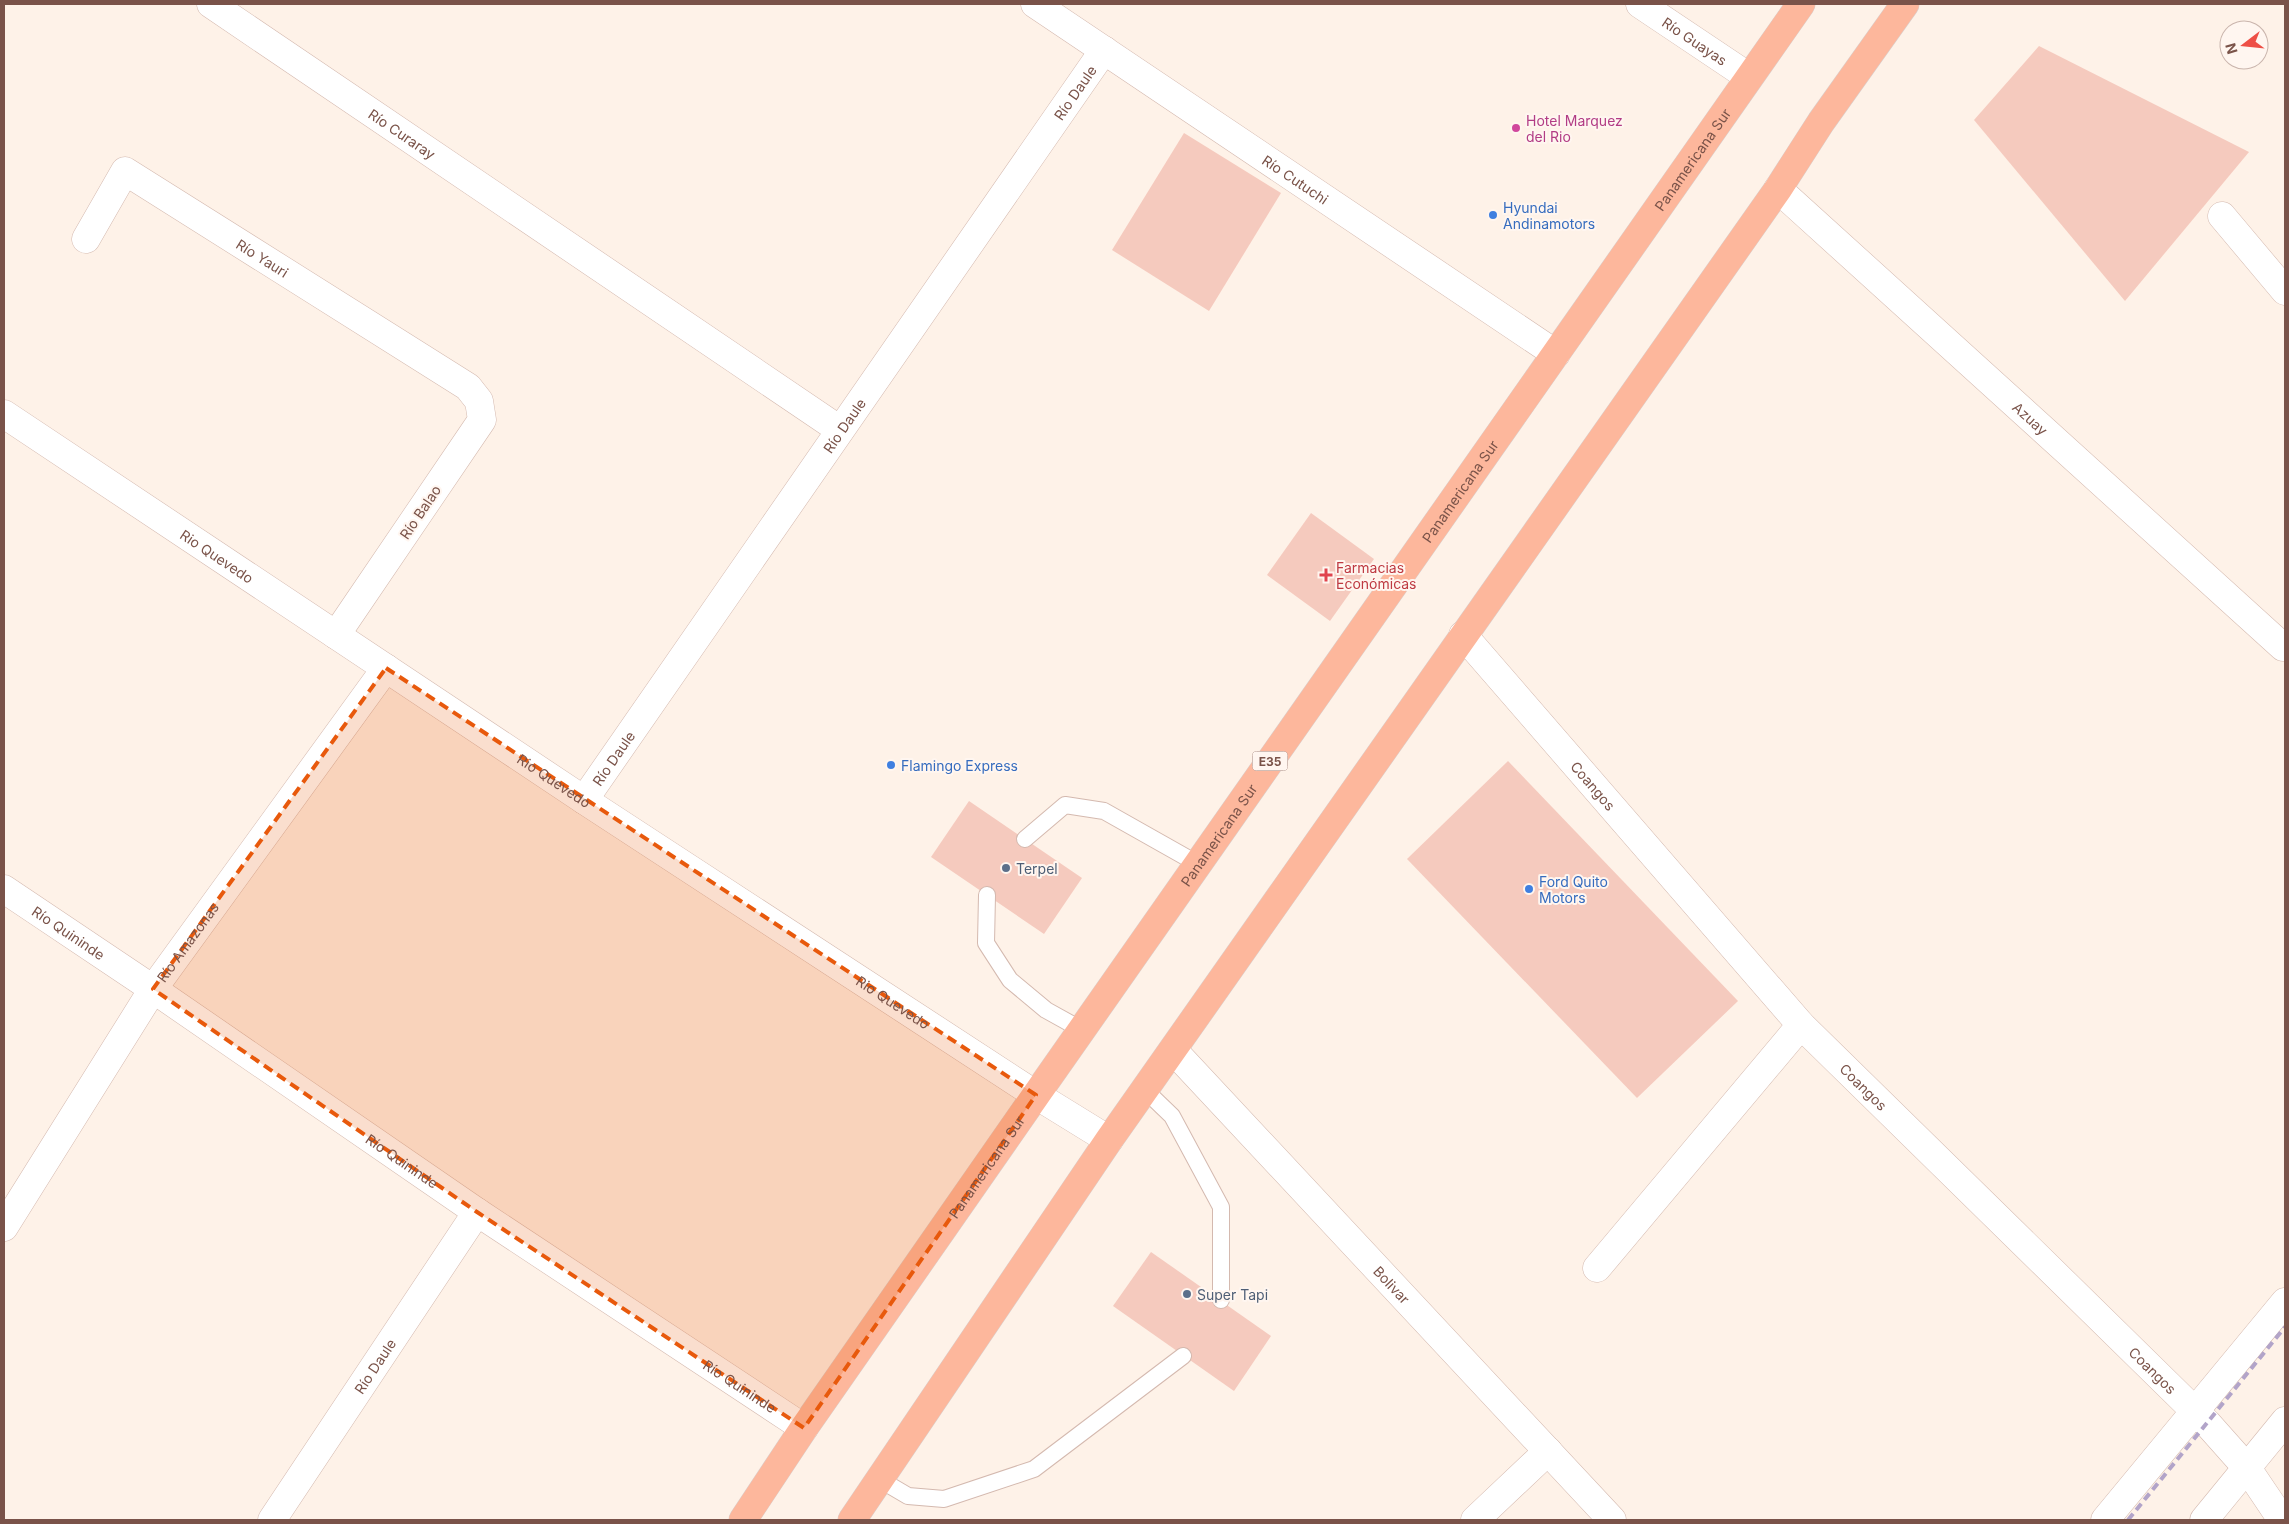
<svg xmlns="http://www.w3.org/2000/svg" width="2289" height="1524" font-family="Inter,sans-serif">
<rect width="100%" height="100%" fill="#fef2e8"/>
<!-- building -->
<g fill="#f5cabe">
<path d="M2039,46L2249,152L2125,301L1974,120Z"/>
<path d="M1184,133L1281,193L1209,311L1112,250Z"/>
<path d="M1311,513L1374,559L1330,621L1267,575Z"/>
<path d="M1508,761L1738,1001L1637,1098L1407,859Z"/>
<path d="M969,801L1082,878L1044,934L931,857Z"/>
<path d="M1151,1252L1271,1336L1234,1391L1113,1306Z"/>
</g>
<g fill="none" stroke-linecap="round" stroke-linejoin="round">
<!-- service casing -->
<g stroke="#d4b9af" stroke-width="18">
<g id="service">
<path d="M1025,839L1065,805L1104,811L1198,864"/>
<path d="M987,895L986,943L1010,980L1046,1010L1082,1030"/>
<path d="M1145,1090L1172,1116L1221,1207V1300"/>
<path d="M879,1479L908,1496L944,1499L1034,1469L1183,1356"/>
</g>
</g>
<!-- minor casing -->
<g stroke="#d4b9af" stroke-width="29">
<g id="minor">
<path id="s1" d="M211,4L840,430"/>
<path id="s2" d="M1035,4L1556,354"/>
<path id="s3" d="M1640,4L1749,77"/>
<path id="s4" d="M1778,189L2283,647"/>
<path d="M2222,216L2285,291"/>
<path id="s5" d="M86,239L125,171L468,387L479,401L482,420L336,635"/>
<path id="s6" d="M4,414L584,800L1036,1095L1109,1140"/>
<path id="s7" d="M1463,635L1801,1025L2207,1423L2247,1468L2282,1520"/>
<path id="s8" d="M584,800L1104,50"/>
<path id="s9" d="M4,889L153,989L477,1212L804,1428"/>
<path id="s10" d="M1173,1050L1612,1520"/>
<path id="s11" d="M4,1227L153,989L386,668"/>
<path d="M1597,1268L1801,1025"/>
<path id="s12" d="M272,1520L477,1212"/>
<path d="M1475,1520L1548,1451"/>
<path d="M2105,1520L2285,1302"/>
<path d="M2204,1520L2285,1421"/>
</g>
</g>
<!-- trunk casing -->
<g stroke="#dacfcc" stroke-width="29">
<g id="trunk">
<path id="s13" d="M743,1520L804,1428L1036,1095L1801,4"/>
<path d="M852,1520L1109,1140L1778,189L1821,122L1905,4"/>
</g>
</g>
<!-- service -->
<use href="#service" stroke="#fff" stroke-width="16"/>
<!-- minor -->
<use href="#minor" stroke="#fff" stroke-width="28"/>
<!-- trunk -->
<use href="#trunk" stroke="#fdb79c" stroke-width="28"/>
<!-- rail -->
<path stroke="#b2a4c9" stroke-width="4" stroke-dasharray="8 5" stroke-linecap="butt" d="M2128,1520L2285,1327"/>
</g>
<!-- marked area -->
<path fill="#e8590c" fill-opacity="0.2" stroke="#e8590c" stroke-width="4" stroke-dasharray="10 6" stroke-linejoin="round" d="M386,668L1036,1095L804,1428L477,1212L153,989Z"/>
<!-- markers -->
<circle fill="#d1479c" stroke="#fff6f0" stroke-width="2" cx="1516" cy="128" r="5"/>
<g fill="#3f7fe0" stroke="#fff6f0" stroke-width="2">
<circle cx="1493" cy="215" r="5"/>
<circle cx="891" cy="765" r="5"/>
<circle cx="1529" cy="889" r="5"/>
</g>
<path fill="#e0444e" stroke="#fff6f0" stroke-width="2" d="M1323.5 567.5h5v5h5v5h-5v5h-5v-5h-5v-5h5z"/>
<g fill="#5c6f8a" stroke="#fff6f0" stroke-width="2">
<circle cx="1006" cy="868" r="5"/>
<circle cx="1187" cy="1294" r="5"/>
</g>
<g text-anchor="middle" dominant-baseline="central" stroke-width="4" stroke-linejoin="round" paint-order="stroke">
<!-- shield labels -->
<rect fill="#fff6f0" stroke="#a2847b" stroke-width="1" x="1252.5" y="751.5" width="35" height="19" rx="4"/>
<g font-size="12" font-weight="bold" fill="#7a5349">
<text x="1270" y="761">E35</text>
</g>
<!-- street labels -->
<g font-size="14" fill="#7a5349" stroke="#fff6f0">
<text stroke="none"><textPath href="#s3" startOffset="66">Río Guayas</textPath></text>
<text stroke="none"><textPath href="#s8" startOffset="861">Río Daule</textPath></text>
<text stroke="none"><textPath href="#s1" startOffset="231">Río Curaray</textPath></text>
<text stroke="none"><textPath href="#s13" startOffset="1659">Panamericana Sur</textPath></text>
<text stroke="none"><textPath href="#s2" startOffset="314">Río Cutuchi</textPath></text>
<text stroke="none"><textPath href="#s5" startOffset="241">Río Yauri</textPath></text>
<text stroke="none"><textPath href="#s4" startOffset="341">Azuay</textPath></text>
<text stroke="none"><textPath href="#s8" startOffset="456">Río Daule</textPath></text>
<text stroke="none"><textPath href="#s13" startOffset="1254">Panamericana Sur</textPath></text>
<text transform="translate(420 512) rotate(-56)">Río Balao</text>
<text stroke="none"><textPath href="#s6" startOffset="256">Rio Quevedo</textPath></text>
<text stroke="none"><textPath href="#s8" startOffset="51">Río Daule</textPath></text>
<text stroke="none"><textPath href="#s6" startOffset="661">Rio Quevedo</textPath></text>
<text stroke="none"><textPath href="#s7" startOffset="199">Coangos</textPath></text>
<text stroke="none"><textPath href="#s13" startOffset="834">Panamericana Sur</textPath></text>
<text stroke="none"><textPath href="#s9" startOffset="78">Río Quininde</textPath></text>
<text stroke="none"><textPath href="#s11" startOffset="339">Río Amazonas</textPath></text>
<text stroke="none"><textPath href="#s6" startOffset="1066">Rio Quevedo</textPath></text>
<text stroke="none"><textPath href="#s7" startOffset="604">Coangos</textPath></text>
<text stroke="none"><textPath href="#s9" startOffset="482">Río Quininde</textPath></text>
<text stroke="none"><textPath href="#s13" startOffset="429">Panamericana Sur</textPath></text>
<text stroke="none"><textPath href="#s10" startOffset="321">Bolivar</textPath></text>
<text stroke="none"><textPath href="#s12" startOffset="185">Río Daule</textPath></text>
<text stroke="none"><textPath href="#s7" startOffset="1009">Coangos</textPath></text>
<text stroke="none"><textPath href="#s9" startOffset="888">Río Quininde</textPath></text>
</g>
<!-- hotel labels -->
<g font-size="14" fill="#b23c85" stroke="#fff6f0" text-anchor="start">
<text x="1526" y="120">Hotel Marquez<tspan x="1526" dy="16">del Rio</tspan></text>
</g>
<!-- shop labels -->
<g font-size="14" fill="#366cbe" stroke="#fff6f0" text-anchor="start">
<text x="1503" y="207">Hyundai<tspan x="1503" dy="16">Andinamotors</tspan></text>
<text x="901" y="765">Flamingo Express</text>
<text x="1539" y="881">Ford Quito<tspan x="1539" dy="16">Motors</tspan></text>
</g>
<!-- health labels -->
<g font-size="14" fill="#be3a42" stroke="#fff6f0" text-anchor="start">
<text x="1336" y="567">Farmacias<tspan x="1336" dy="16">Económicas</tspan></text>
</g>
<!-- service labels -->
<g font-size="14" fill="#4e5e75" stroke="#fff6f0" text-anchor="start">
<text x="1016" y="868">Terpel</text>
<text x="1197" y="1294">Super Tapi</text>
</g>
</g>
<!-- border -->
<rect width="2289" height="1524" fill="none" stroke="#7a5349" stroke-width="10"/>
<!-- north arrow -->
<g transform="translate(2244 45) rotate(254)"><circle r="24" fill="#fff6f0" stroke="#cab5ad"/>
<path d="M0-4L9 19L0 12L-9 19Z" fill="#ee4f46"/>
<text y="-8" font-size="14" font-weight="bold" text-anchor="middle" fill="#7a5349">N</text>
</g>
</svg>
